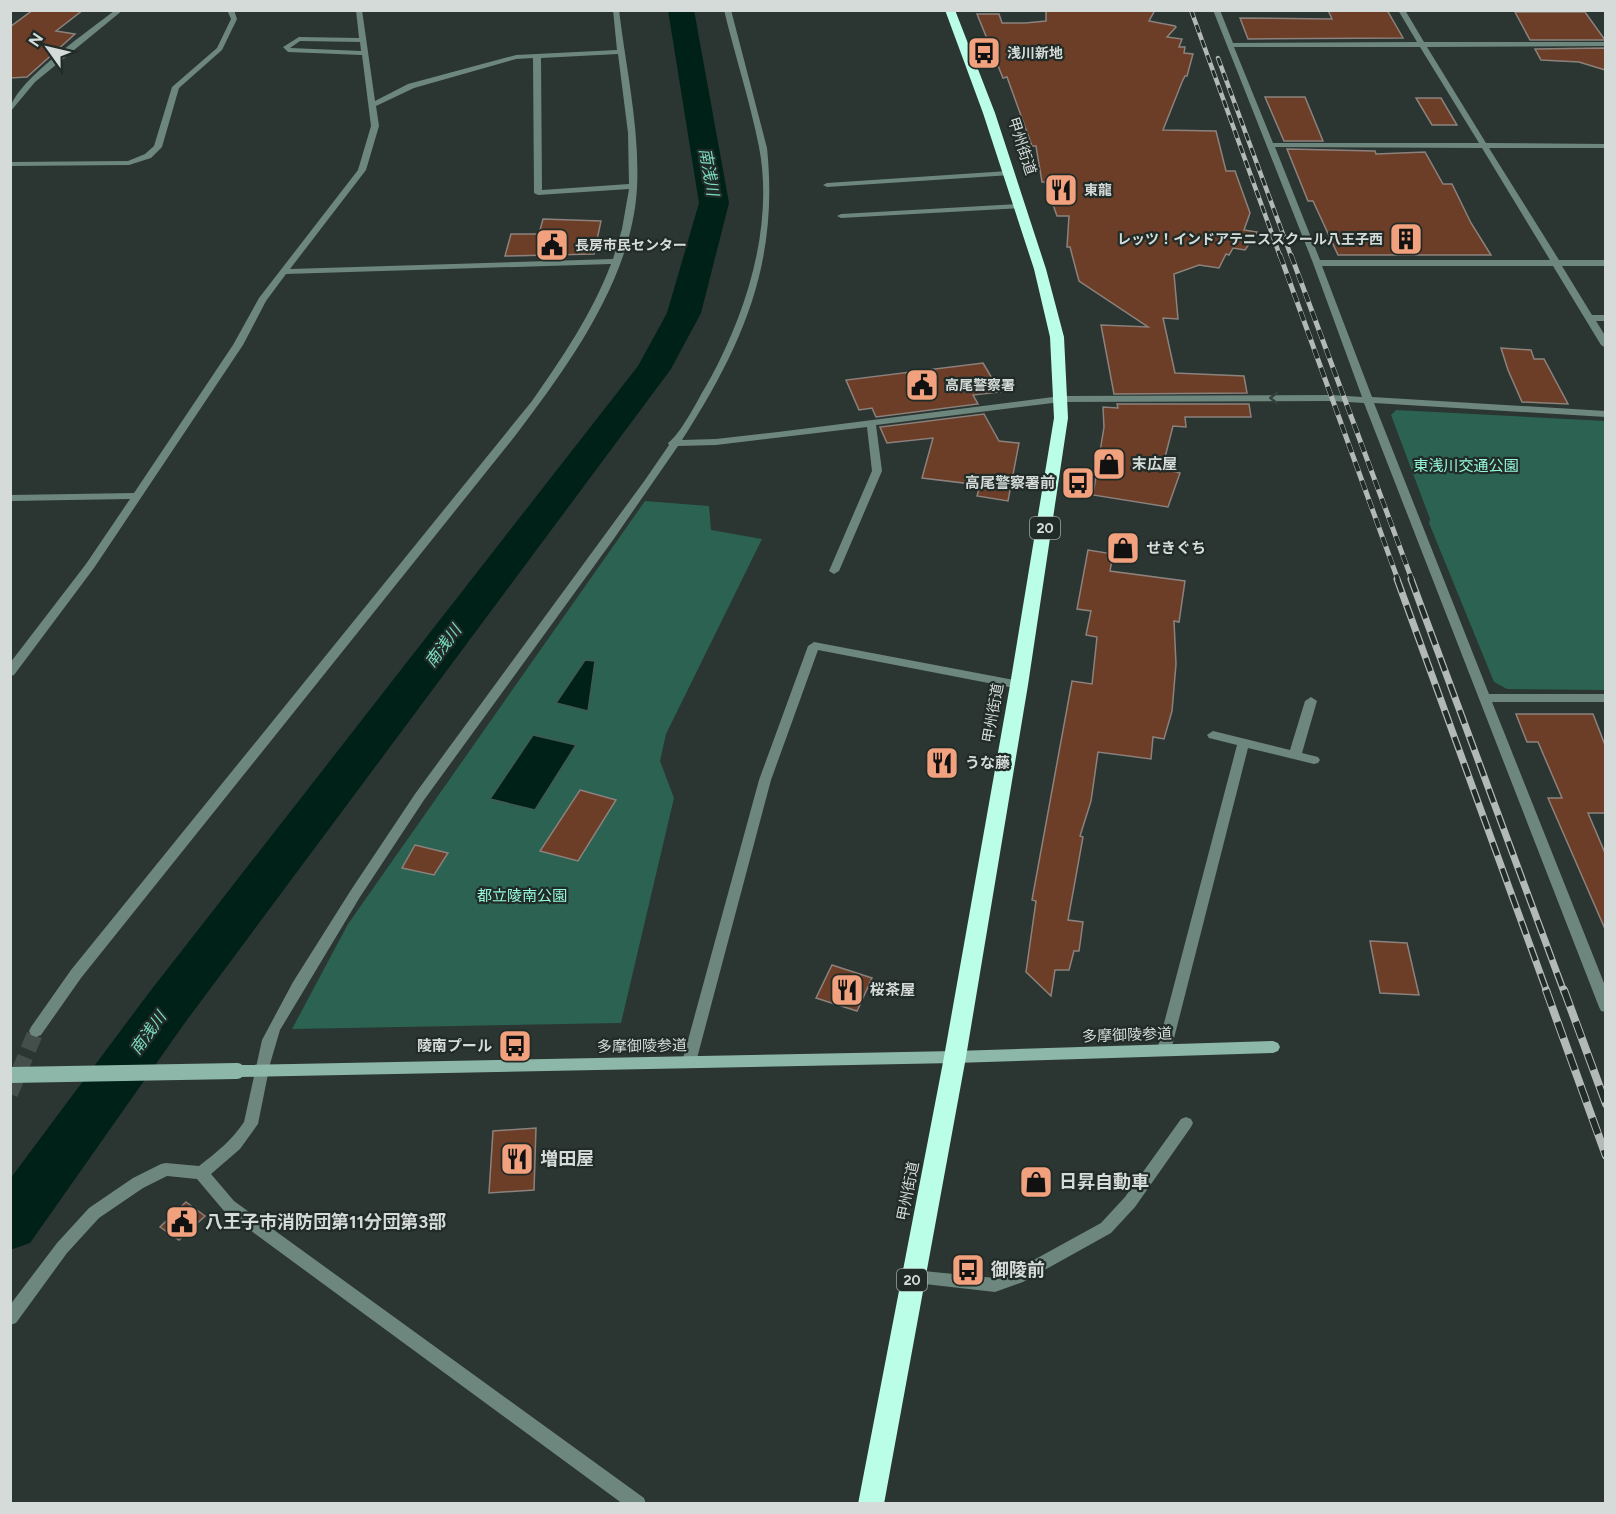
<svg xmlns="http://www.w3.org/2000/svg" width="1616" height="1514" font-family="Figtree,'Noto Sans JP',sans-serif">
<rect width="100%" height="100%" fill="#2b3531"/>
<!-- green -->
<g fill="#2b6252">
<path d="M1396,410L1605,421V690L1507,689L1494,682L1429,523L1430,519L1391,415Z"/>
<path d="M645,501L709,506L711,530L762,539L666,734L660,761L674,798L621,1023L292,1029L348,924Z"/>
</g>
<!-- water -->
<g fill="#002118" stroke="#405952" stroke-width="1.5">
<path d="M585,660L595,661L588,711L556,703Z"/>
<path d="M533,735L576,745L535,810L490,799Z"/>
</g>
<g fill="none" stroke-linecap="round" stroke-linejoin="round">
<!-- river -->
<path fill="#002118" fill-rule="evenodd" d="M668,10H694L729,203L701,313L671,369L184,1024L30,1243L10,1250V1179L148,994L638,366L667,313L699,203Z"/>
</g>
<!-- building -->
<g fill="#6c3d27" stroke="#8c827d" stroke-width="1.5">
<path d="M33,10H83L56,31L75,34L27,77L10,78V27Z"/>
<path d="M1046,10H1155L1149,21L1175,26L1176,27L1167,37L1182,39L1179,47H1185L1184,53L1193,54L1187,76H1185L1182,82L1163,130L1216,131L1226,171H1235L1250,213L1244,230L1257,232L1245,250L1233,248L1229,255L1226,254L1219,268L1199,265L1174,274L1178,319L1163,318L1175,373L1244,376L1247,393L1114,394L1101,325L1148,327L1079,281L1070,247H1067L1069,216H1057L1045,182H1042L1036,146H1032L1007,77L1003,78L977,14H999L1002,23H1025L1046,21Z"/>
<path d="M1328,10H1387L1403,38L1248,39L1240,18L1332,19Z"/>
<path d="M1515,12H1585L1605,40H1530Z"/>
<path d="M1605,48V70L1579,62L1541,60L1535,49Z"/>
<path d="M1265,97H1305L1323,141H1284Z"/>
<path d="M1416,98H1441L1457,125H1432Z"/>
<path d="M1287,149L1375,151L1376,154L1425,152L1443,184H1452L1471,223L1491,255H1338L1313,201H1308Z"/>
<path d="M543,219L601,221L594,254L505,256L511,234H539Z"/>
<path d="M1501,348L1531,350L1534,359H1544L1568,404L1522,402L1508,370Z"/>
<path d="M983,363L1000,392L973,395L978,404L876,417L872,408L859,410L846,380Z"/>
<path d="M1117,404H1249L1251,417H1185L1186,427L1173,426L1162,469L1180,473L1168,507L1093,495L1104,427L1103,407L1118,408Z"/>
<path d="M984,414L999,441L1019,443L1008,501L977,496L980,485L922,478L933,438L887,443L880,427Z"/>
<path d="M1088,550L1113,554L1110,571L1185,581L1179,622L1174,621L1176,664L1172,711L1164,739L1153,737L1151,759L1098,752L1091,801L1080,836L1083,837L1068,920L1083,922L1079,951H1074L1069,970H1055L1051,996L1026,972L1036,901L1032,900L1072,681L1092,684L1097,637L1086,635L1091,611L1077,609Z"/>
<path d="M1516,714H1593L1605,745V813H1588L1605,853V929L1548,798H1562L1538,742H1527Z"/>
<path d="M580,790L616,800L578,861L540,851Z"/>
<path d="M415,845L448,853L434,875L402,868Z"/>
<path d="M1370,941L1407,943L1419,995L1380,993Z"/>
<path d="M832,965L872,978L857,1011L816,998Z"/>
<path d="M536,1128L534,1190L489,1193L493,1131Z"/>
<path d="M186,1202L205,1216L179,1240L160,1227Z"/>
</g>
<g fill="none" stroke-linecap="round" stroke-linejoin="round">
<!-- street-tunnel -->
<path stroke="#444e4a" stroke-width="16" stroke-dasharray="16 8" stroke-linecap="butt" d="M10,1094L36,1031"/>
<!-- street -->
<g fill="#6d877e" fill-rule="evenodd">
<path d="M115,10H123L35,82L10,112C10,84 92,29 115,10Z"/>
<path d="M227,10H234L237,19L222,50L179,88L162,147L151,158L129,165L10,166V162L128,161L145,154L154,146L172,87L217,48L231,19Z"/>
<path d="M356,10H362L375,101L408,84L516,55L617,50L613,10H619C626,69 640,129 637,188C632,279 568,366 515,436L81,978L41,1035L36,1037L31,1035L29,1031L31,1027L71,970L532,401C562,358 592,314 611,264L286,274L266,301L243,345L94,568L14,675L10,676V663L86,564L130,499L10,501V495L134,493L233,345L259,298L358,170L371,126L362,55L288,52L283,47L299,37L359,38ZM300,41L360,42L361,51L290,48ZM618,54L628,133L629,184L542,190L541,58ZM533,58L534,193L538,195L629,189L622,229L613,259L290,269L366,170L379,126L376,106L414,88L516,59Z"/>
<path d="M724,10H731L767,148C779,263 743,345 682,440L716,439L778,432L1061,396L1332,395L1362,397L1313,263L1213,10H1220L1233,43L1417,42L1398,10H1405L1424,42H1606V46L1427,47L1486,143L1606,144V148H1489L1559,260H1606V266H1562L1592,315H1606V321H1596L1606,337V348L1601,345L1553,266H1322L1372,397L1606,411V417L1374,403L1489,694H1606V702H1492L1606,988V1012L1601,1011L1599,1007L1364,403L1332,401L1061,402L876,425L882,471L839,571L834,574L829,571L872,471L867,427L716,445L678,446L613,540L424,800L360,897L280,1030L270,1064L258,1124L240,1149L211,1174L234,1201L644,1498L646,1504H623L224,1211L197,1179L167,1176L143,1188L99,1218L67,1253L16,1323L10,1325V1305L57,1243L89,1208L133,1178L161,1164L166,1163L199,1166C216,1153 232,1140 244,1122L262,1040L293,982L351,890L415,794L645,480L669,445L668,443C682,433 700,395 710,379C747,311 774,225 759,147C750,101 735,56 724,10ZM1234,47H1420L1479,143H1273ZM1275,147L1482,148L1550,260H1320Z"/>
<path d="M1008,171H1011V175L827,187L823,185L827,183Z"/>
<path d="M1019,204H1022V208L841,218L837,216L841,214Z"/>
<path d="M814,642L1019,681L1025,685L1019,689L818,650L771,780L696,1062L694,1066L689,1068L684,1066L682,1062L759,780L808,646Z"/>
<path d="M1311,697L1317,701L1302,753L1318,757L1320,760L1318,763L1314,764L1248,748L1171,1050L1169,1054L1164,1056L1159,1054L1157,1050L1237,745L1209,738L1207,735L1213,731L1290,750L1305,701Z"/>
<path d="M1186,1117L1191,1119L1193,1123L1191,1127L1135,1207L1111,1233L1023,1282L995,1292L907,1282L905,1277L907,1272L913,1270L995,1278L1012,1272L1101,1223L1125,1197L1181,1119Z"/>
</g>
<!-- secondary -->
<path fill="#8cb7a9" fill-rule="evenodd" d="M1273,1041L1278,1043L1280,1047L1278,1051L1273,1053L955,1063L237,1077L232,1075L230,1071L232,1067L237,1065L955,1051Z"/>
<!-- highway -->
<path fill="#bafee8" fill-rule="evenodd" d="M945,10H955L995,113L1046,269L1064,337L1068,418L1028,685L966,1057L884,1504H858L944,1057L1010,685L1054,418L1050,337L1034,269L983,113Z"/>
<!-- rail-far3 casing -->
<g stroke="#b2b9b6" stroke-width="4.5">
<g id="rail-far3">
<path d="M1191,10L1280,256"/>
<path d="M1218,58L1291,256"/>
</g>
</g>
<!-- rail-far2 casing -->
<g stroke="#b2b9b6" stroke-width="5">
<g id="rail-far2">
<path d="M1280,255L1398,580"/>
<path d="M1291,255L1412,580"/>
</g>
</g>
<!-- rail-far1 casing -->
<g stroke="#b2b9b6" stroke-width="7">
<g id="rail-far1">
<path d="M1397,579L1547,992"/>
<path d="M1411,579L1564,992"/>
</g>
</g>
<!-- rail casing -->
<g stroke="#b2b9b6" stroke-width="8">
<g id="rail">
<path d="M1546,990L1606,1156"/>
<path d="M1564,990L1606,1104"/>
</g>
</g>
<!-- rail-far3 -->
<use href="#rail-far3" stroke="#212b27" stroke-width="3" stroke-dasharray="8" stroke-linecap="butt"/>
<!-- rail-far2 -->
<use href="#rail-far2" stroke="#212b27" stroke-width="4" stroke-dasharray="10" stroke-linecap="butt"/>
<!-- rail-far1 -->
<use href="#rail-far1" stroke="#212b27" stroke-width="4.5" stroke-dasharray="14" stroke-linecap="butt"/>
<!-- rail -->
<use href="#rail" stroke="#212b27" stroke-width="6" stroke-dasharray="17" stroke-linecap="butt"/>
<!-- secondary-bridge -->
<path stroke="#8cb7a9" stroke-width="16" d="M10,1075L237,1071"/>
</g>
<!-- one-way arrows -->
<defs><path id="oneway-chevron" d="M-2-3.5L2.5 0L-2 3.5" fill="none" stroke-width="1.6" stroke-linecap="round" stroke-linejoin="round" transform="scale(1.5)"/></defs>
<use stroke="#34423d" href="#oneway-chevron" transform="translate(1274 398) rotate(-179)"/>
<!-- icons -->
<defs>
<g id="bus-square" transform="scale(1.725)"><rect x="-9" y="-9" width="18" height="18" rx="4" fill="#f1a17d" stroke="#212b27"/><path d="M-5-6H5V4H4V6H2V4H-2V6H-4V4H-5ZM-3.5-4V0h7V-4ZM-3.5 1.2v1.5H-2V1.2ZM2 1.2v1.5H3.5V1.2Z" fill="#111"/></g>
<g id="restaurant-square" transform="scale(1.725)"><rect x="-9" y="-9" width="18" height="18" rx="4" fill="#f1a17d" stroke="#212b27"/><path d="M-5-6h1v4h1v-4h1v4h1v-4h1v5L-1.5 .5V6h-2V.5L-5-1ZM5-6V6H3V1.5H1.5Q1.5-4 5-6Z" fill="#111"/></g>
<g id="building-square" transform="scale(1.725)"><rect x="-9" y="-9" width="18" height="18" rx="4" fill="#f1a17d" stroke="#212b27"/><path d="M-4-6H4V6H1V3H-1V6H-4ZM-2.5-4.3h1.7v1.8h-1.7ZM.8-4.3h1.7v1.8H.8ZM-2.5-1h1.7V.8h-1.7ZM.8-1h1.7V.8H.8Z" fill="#111"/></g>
<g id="civic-square" transform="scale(1.725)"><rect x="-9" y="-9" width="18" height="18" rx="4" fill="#f1a17d" stroke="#212b27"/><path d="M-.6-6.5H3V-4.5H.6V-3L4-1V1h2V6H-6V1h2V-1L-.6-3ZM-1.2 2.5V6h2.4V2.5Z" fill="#111"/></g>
<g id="shop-square" transform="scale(1.725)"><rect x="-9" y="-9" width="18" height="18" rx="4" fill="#f1a17d" stroke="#212b27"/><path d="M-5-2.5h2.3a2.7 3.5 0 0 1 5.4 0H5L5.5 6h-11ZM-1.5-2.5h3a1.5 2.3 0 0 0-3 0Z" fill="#111"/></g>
</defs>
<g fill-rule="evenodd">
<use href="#bus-square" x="984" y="53"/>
<use href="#restaurant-square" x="1061" y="190"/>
<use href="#building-square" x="1406" y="239"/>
<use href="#civic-square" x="552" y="245"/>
<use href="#civic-square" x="922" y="385"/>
<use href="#shop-square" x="1109" y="464"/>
<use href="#bus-square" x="1078" y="483"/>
<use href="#shop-square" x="1123" y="548"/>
<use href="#restaurant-square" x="942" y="763"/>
<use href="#restaurant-square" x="847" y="990"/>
<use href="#bus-square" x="515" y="1046"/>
<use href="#restaurant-square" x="517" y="1159"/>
<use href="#shop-square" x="1036" y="1182"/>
<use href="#civic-square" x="182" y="1222"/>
<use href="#bus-square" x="968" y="1270"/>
</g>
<g text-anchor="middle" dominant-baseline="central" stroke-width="4.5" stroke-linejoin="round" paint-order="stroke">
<!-- far-poi labels -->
<g font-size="14" font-weight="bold" fill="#d4dbd8" stroke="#212b27" text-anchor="start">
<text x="1007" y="53">浅川新地</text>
<text x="1084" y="190">東龍</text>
<text x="1383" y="239" text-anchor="end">レッツ！インドアテニススクール八王子西</text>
<text x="575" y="245">長房市民センター</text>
<text x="945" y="385">高尾警察署</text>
</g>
<!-- shield labels -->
<g fill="#212b27" stroke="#9ea6a3" stroke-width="1.5">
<rect x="1030" y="517" width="30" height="22" rx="4.5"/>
<rect x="897" y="1269" width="30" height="22" rx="4.5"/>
</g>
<g font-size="14" font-weight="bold" fill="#d4dbd8">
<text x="1045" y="528">20</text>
<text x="912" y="1280">20</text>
</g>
<!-- street labels -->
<g font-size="15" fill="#d4dbd8" stroke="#212b27">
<text transform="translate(1022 146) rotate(72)">甲州街道</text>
<text transform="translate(993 713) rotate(-80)">甲州街道</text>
<text transform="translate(1127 1035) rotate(-2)">多摩御陵参道</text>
<text transform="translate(642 1046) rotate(-1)">多摩御陵参道</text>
<text transform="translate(908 1191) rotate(-79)">甲州街道</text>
</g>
<!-- poi labels -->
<g font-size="15" font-weight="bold" fill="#d4dbd8" stroke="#212b27" text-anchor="start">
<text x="1132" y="464">末広屋</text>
<text x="1055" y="483" text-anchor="end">高尾警察署前</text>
<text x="1146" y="548">せきぐち</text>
<text x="965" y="763">うな藤</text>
<text x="870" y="990">桜茶屋</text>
<text x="492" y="1046" text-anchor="end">陵南プール</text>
</g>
<!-- park labels -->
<g font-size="15" fill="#96f9db" stroke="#212b27">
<text x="1466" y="466">東浅川交通公園</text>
<text x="522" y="896">都立陵南公園</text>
</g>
<!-- water labels -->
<g font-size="16" font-style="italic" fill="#7addc0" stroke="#212b27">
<text transform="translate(709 172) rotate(80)">南浅川</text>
<text transform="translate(443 646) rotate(-53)">南浅川</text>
<text transform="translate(148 1033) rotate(-54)">南浅川</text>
</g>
<!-- near-poi labels -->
<g font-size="18" font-weight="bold" fill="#d4dbd8" stroke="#212b27" text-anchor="start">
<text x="540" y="1159">増田屋</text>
<text x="1059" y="1182">日昇自動車</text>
<text x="205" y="1222">八王子市消防団第11分団第3部</text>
<text x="991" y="1270">御陵前</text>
</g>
</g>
<!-- border -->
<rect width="1616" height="1514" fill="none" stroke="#d4dbd8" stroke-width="24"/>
<!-- north arrow -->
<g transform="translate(48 48) rotate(304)" stroke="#212b27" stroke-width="4.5" paint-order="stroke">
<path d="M0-4.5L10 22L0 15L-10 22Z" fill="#d4dbd8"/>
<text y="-9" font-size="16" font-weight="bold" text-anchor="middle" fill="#d4dbd8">N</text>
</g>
</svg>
